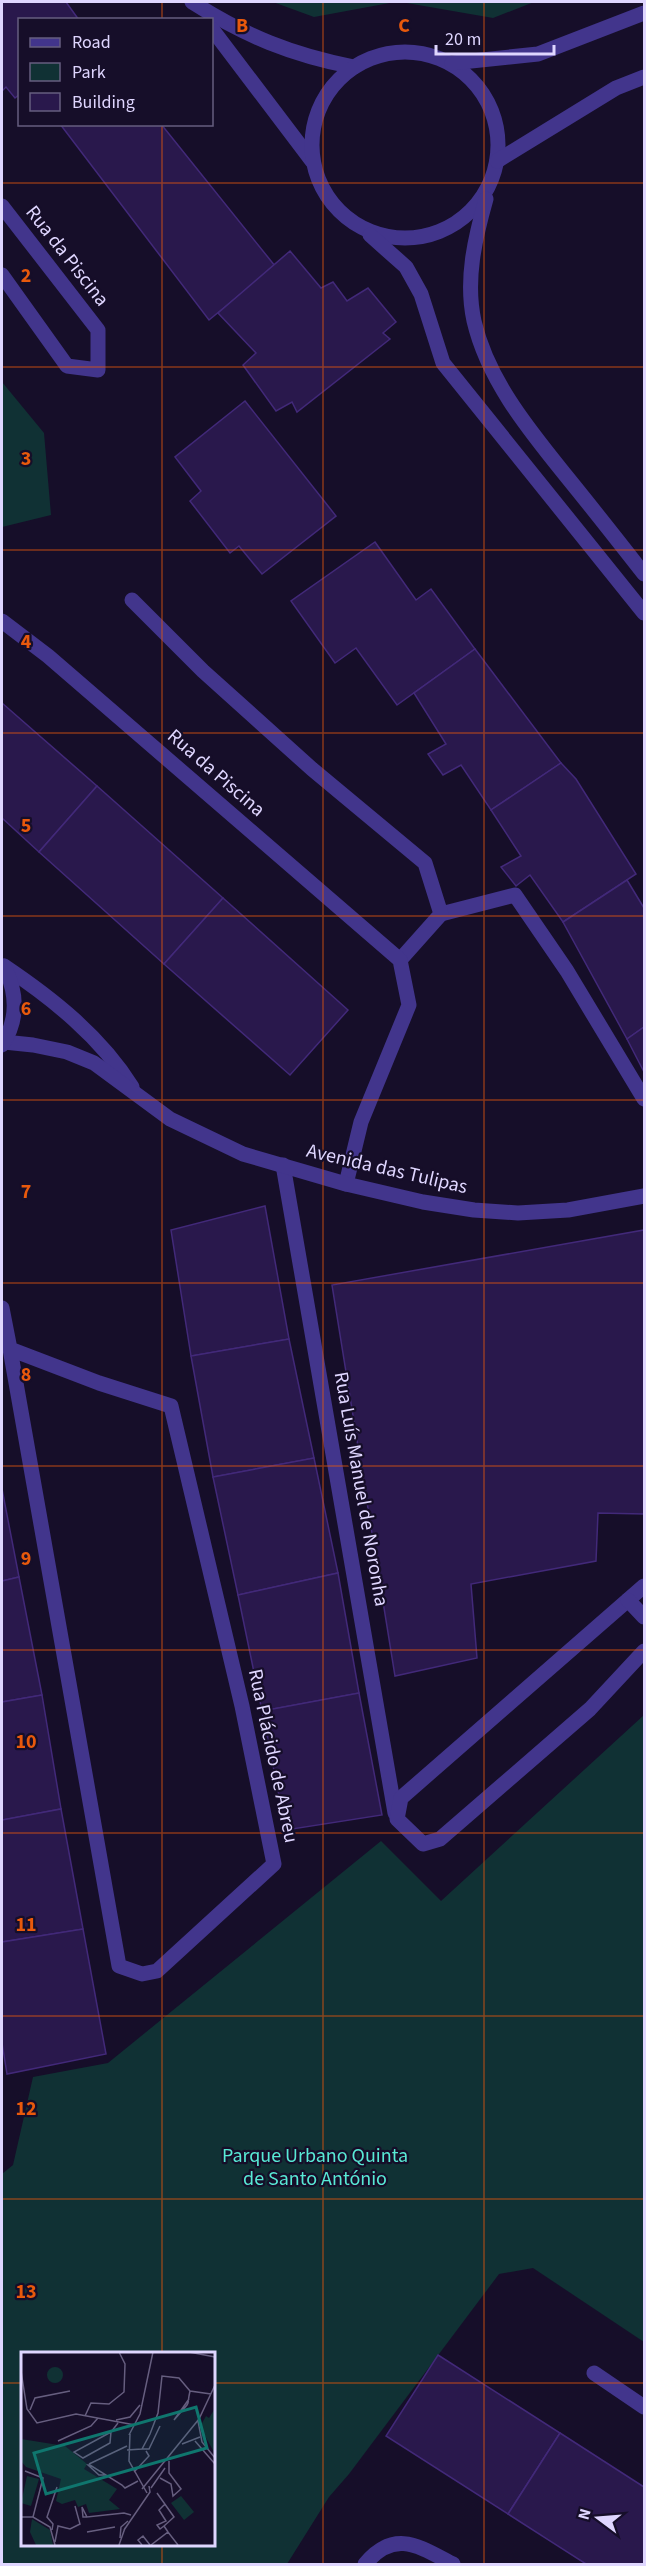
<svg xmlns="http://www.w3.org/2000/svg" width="646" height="2566" font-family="'Source Sans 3',sans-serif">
<rect width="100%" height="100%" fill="#160e29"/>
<!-- green -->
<g fill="#103134" fill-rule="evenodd">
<path d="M273,2H395L314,17Z"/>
<path d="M401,2H534L493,18Z"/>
<path d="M2,382L44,433L51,515L2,527Z"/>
<path d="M644,1715V2342L533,2268L499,2274L349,2474L329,2497L287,2564H2V2174L13,2165L33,2077L108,2063L381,1841L441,1901ZM22,2353H213V2544H22Z"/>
</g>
<!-- building -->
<g fill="#29184c" stroke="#422979" stroke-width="1.5">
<path d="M2,2H66L79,20H20V94L15,98L6,87L2,91Z"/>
<path d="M60,124H161L275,266L209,320Z"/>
<path d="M290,251L321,288L333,282L347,301L368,288L396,322L383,333L390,339L297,412L292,402L276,411L243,365L256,353L218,313Z"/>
<path d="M245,401L336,516L262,574L239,546L230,553L190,501L201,491L175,457Z"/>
<path d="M375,542L416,600L431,589L475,649L397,705L356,648L335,663L291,601Z"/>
<path d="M475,649L561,763L491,810L461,765L443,775L428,754L446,744L414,693Z"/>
<path d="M2,703L97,786L39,852L2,818Z"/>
<path d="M561,763L576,779L636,874L563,922L530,875L516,886L501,867L521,856L491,810Z"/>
<path d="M97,786L223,898L164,964L39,852Z"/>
<path d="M627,880L644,908V1027L627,1039L563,922Z"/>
<path d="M223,898L348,1010L290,1075L164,964Z"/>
<path d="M644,1027V1072L627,1039Z"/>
<path d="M265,1206L289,1339L191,1356L171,1230Z"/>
<path d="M644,1230V1514L598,1513L596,1561L471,1584L477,1658L395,1676L332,1285Z"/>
<path d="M289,1339L314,1458L213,1477L191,1356Z"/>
<path d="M314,1458L338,1573L238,1595L213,1477Z"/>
<path d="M2,1489L19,1577L2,1581Z"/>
<path d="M338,1573L359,1693L262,1711L238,1595Z"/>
<path d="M19,1577L42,1695L2,1702V1581Z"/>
<path d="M359,1693L382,1815L286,1830L262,1711Z"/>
<path d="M42,1695L61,1809L2,1820V1702Z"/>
<path d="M61,1809L83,1929L2,1942V1820Z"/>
<path d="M83,1929L106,2054L7,2074L2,2043V1942Z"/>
<path d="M438,2355L560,2433L508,2514L386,2436Z"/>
<path d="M560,2433L644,2487V2564H586L508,2514Z"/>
</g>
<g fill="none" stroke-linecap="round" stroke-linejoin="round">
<!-- service -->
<path stroke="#42358c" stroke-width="15" d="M594,2373L644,2407"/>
<!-- pedestrian -->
<path stroke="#42358c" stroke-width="15" d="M441,914L515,895L567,971L644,1099"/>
<!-- minor -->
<g stroke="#42358c" stroke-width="15">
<path d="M2,206L98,330V370L67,366L2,275"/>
<path d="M132,600L203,671L312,769L425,863L441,914L400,960"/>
<path d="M2,621L48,656L400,960L409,1005L361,1122L346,1184"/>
<path d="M283,1165L395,1813"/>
<path d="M2,1308L10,1349L99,1383L171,1406L242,1706L274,1864L157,1971L142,1974L119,1966L10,1349"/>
<path d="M644,1586L401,1798L397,1819L423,1844L440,1839L590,1709L644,1651"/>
<path d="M628,1600L644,1617"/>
<path d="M365,2564C395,2528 420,2547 453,2564"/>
</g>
<!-- tertiary -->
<g stroke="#42358c" stroke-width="15">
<path d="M192,2C245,36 292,55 354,67"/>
<path d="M212,29L312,161"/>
<circle cx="405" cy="145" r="93"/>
<path d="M452,63L538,54L644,13"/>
<path d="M497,161L616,88L644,77"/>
<path d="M486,199C475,238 465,280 474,321C488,381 530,431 567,477C593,509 619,542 644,574"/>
<path d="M370,235L406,267L421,294L443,363L644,613"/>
<path d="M4,966C53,999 101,1037 132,1087"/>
<path d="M4,1042L33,1045L67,1052L94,1063L170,1119L243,1154L346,1184L423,1202L474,1210L518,1213L568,1210L644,1196"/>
<path d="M2,1045C19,1019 17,992 4,966"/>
</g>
</g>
<!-- grid -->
<path fill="none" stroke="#e8590c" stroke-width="1.5" stroke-opacity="0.55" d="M162,2V20M323,2V2564M484,2V2564M162,124V2353M2,183H644M2,367H644M2,550H644M2,733H644M2,916H644M2,1100H644M2,1283H644M2,1466H644M2,1650H644M2,1833H644M2,2016H644M2,2199H644M2,2383H22M213,2383H644M162,2544V2564"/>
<g text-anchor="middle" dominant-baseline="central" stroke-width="4.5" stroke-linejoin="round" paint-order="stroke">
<!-- street labels -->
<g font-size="20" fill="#dfd6ff" stroke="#160e29">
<text transform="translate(67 256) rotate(52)">Rua da Piscina</text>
<text transform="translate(216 773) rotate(41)">Rua da Piscina</text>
<text transform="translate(387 1169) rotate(13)">Avenida das Tulipas</text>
<text transform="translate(361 1489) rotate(80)">Rua Luís Manuel de Noronha</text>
<text transform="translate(273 1756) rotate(78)">Rua Plácido de Abreu</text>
</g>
<!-- park labels -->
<g font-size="20" fill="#58e9d5" stroke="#160e29">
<text x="315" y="2156">Parque Urbano Quinta<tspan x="315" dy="23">de Santo António</tspan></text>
</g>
</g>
<!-- overview -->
<g transform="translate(21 2352)">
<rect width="194" height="194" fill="#160e29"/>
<path d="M26 23a8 8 0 1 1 16 0a8 8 0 1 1-16 0ZM193,58V100L179,75L185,64L188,66ZM0,87L44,94L66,112L63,117L96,137L88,148L99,157L68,161L65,152L57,155L54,148L41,152L35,149L40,127L5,115L0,109ZM6,124L18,127L10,154L0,151ZM160,144L173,160L163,168L150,151ZM11,167L29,178L32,193H15L9,180Z" fill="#103134"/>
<path fill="none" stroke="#665e7f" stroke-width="1.5" d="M168,0L194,5M0,19L6,57L16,71L55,62L114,73M168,47L153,68L166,53L167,51L168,44L169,39M9,58L14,46L49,39M64,64L70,51L88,52L103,40L104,12L98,0M95,68L109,65L119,53M177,69L181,90L194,106M90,80L53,100L62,106L89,91L90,80L97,71M109,82L108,109L126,141M108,83L119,62L132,0M37,89L70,74L77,66M174,89L194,112M161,92L179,85M121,97H128L139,74M106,98L121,97L129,82L137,61L141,24L158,26L169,39L190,42M68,112L106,94M4,119L22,126L12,165M113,120L128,104L125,99M85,123H78L67,113H69L101,133L104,136L117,129M139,126L150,132L152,144L160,137L148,121V109M130,136L144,116M121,137L178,67L194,33M136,141L153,165L143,174L147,180M0,165H12L29,175L34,193M66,165H62L61,155L66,165L103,161L110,163M143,174L139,177L136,173L145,169L138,158L144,152M31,178L32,172L26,165L36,135M103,178L129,140L128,134M66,180L94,175M99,186L100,175L107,169M34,190L37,174L49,177L59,172L54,154M98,193L104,176M121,193L117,188L122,184L129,193M130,193L147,180L157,193"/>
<path fill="#0f766e" fill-opacity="0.15" stroke="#0f766e" stroke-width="3" d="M175,55L186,96L25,142L13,101Z"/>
<rect width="194" height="194" fill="none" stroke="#dfd6ff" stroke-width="3"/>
</g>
<g font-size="20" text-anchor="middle" font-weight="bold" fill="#e8590c" stroke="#160e29" stroke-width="4.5" stroke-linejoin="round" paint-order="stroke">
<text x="242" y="32">B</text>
<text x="404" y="32">C</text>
<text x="26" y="282">2</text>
<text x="26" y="465">3</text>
<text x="26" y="648">4</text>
<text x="26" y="832">5</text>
<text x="26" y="1015">6</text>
<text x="26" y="1198">7</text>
<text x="26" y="1381">8</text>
<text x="26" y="1565">9</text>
<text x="26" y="1748">10</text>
<text x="26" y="1931">11</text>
<text x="26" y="2115">12</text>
<text x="26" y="2298">13</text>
</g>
<!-- border -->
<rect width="646" height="2566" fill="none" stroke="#dfd6ff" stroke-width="6"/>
<!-- legend -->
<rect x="18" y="18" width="195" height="108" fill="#160e29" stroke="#665e7f" stroke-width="1.5"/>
<rect x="30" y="38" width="30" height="9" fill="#42358c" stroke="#665e7f" stroke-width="1.5"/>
<text x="72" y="48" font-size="18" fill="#dfd6ff">Road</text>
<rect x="30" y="63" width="30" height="18" fill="#103134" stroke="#665e7f" stroke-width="1.5"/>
<text x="72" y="78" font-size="18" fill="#dfd6ff">Park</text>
<rect x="30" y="93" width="30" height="18" fill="#29184c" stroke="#665e7f" stroke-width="1.5"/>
<text x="72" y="108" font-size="18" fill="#dfd6ff">Building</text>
<!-- north arrow -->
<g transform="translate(598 2518) rotate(286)" stroke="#160e29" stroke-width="4.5" paint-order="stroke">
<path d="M0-4.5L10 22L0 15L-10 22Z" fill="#dfd6ff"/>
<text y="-9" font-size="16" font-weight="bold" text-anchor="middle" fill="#dfd6ff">N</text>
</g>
<!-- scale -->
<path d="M436 45v9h118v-9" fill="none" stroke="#dfd6ff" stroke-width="3"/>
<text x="445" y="45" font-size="18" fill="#dfd6ff" stroke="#160e29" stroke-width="4.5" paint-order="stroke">20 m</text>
</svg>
